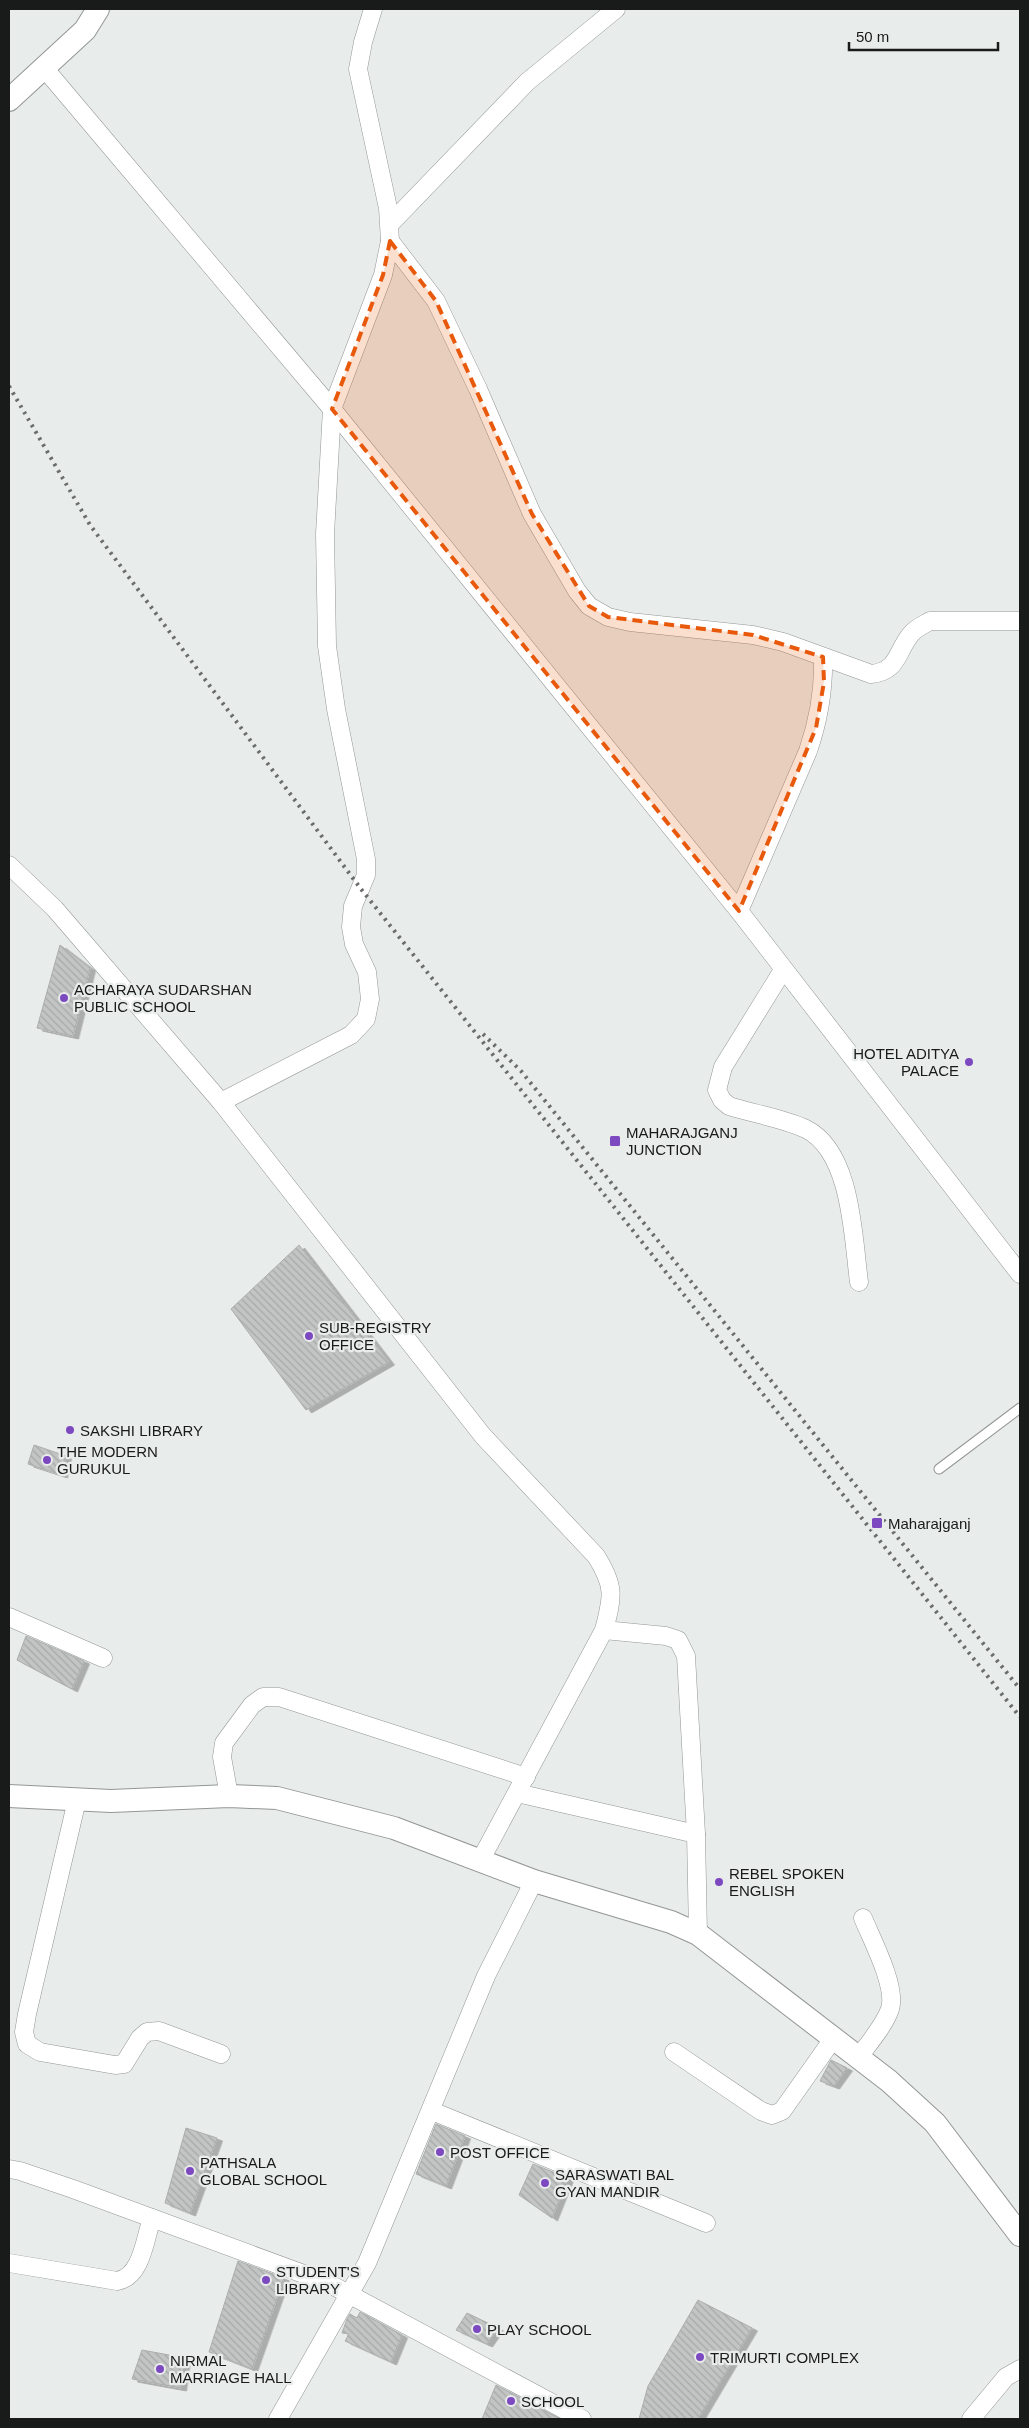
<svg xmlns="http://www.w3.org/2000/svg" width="1029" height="2428" font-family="Helvetica,sans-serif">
<defs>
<pattern id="building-back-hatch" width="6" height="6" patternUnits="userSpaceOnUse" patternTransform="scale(1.25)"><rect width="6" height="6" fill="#c2c5c4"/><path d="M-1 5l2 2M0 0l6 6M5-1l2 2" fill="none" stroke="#a6a9a8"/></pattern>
<filter id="shadow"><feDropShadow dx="5.5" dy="3" stdDeviation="0" flood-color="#0004"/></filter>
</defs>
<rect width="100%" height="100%" fill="#e8ecea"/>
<!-- building -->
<g fill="url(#building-back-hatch)" stroke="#abaead" filter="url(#shadow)">
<path d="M60,945L90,968L73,1036L37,1028Z"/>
<path d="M299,1245L389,1362L306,1410L231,1309Z"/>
<path d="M34,1445L66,1456L62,1475L28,1464Z"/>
<path d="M26,1636L84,1661L72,1689L17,1660Z"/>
<path d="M831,2060L847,2068L834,2086L820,2081Z"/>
<path d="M436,2124L465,2136L446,2186L416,2174Z"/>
<path d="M186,2128L217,2138L190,2213L165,2203Z"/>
<path d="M533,2164L568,2178L552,2218L519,2195Z"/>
<path d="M238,2261L284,2278L252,2369L209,2352Z"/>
<path d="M698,2300L752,2328L698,2419H639L648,2386Z"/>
<path d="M360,2312L402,2335L391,2362L345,2341L349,2334L342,2333L347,2319L350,2314L357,2318Z"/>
<path d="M467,2313L498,2328L487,2344L456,2330Z"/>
<path d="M142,2350L185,2358L181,2388L132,2379Z"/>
<path d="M496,2385L560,2419H482Z"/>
</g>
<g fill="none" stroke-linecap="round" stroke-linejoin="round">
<!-- service casing -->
<g stroke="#939695" stroke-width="11">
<path id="service" d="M939,1469L1020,1408"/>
</g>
<!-- minor casing -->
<g stroke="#939695" stroke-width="19">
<g id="minor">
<path d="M45,69L332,409L739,911L1020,1274"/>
<path d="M390,224L527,82L616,9"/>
<path d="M390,241L436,301L478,389L532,514L577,591L589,606L608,617L630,622L753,635L783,642L871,674C899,671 896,652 911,634C916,628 923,625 930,621H1020"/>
<path d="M9,865L55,909L221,1102L483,1436L596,1556C615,1586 613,1596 604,1630L480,1861"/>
<path d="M739,911L808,751C819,719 824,690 823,657"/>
<path d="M783,970L723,1067L717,1090L722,1100L729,1106C754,1114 782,1118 806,1129C852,1152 853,1238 859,1282"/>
<path d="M221,1102L351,1035L366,1019L370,999L367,972L354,944L351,927L353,906L366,875V859L336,709L327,646L325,534L332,409L383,275L390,241L388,208L358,69L363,42L373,9"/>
<path d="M9,1617L103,1658"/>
<path d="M604,1630L666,1636L678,1640L686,1656L696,1834L698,1934"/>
<path d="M517,1793L696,1834"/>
<path d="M229,1796L222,1757L224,1743L252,1705L263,1697H279L526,1777"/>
<path d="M77,1800L27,2014L24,2032L27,2044L40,2052L115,2065L124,2064L140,2038L147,2032L159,2031L221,2054"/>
<path d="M674,2052L761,2111L772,2115L782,2111L833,2039"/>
<path d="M858,2058C869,2043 884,2026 890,2009C897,1987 872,1940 863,1918"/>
<path d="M432,2111L706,2223"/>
<path d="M9,2169L20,2171L73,2189L328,2283L582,2419"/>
<path d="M9,2263L117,2281C142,2277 145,2238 152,2218"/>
<path d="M278,2419L367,2263L486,1976L534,1881"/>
<path d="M971,2419L1006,2377L1020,2369"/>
</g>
</g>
<!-- tertiary casing -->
<g stroke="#939695" stroke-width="24">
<g id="tertiary">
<path d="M9,100L85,30L98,9"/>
<path d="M9,1796L111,1801L229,1796L277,1798L394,1828L534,1881L671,1922L698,1934L889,2081L935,2123L1020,2235"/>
</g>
</g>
<!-- service -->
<use href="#service" stroke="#fff" stroke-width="9"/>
<!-- minor -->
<use href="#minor" stroke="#fff" stroke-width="18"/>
<!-- tertiary -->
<use href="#tertiary" stroke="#fff" stroke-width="22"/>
<!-- rail -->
<g stroke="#6a6d6c" stroke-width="4" stroke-dasharray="2.5 5" stroke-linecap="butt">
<path d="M9,386L90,525L361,889L1020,1717"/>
<path d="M483,1034L521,1071L1020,1689"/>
</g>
</g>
<!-- marked area -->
<path fill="#e8590c" fill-opacity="0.2" stroke="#e8590c" stroke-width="4" stroke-dasharray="10 6" stroke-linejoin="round" d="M390,241L436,301L532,514L589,606L608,617L753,635L823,657L824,682L816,728L739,911L332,409L383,275Z"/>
<!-- markers -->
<g fill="#7d49c0" stroke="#e8ecea" stroke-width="2">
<circle cx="64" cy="998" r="5"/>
<circle cx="969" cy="1062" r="5"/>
<rect x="609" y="1135" width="12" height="12" rx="2.5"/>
<circle cx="309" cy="1336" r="5"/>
<circle cx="70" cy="1430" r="5"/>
<circle cx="47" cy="1460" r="5"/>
<rect x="871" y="1517" width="12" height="12" rx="2.5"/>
<circle cx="719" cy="1882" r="5"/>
<circle cx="440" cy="2152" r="5"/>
<circle cx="190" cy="2171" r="5"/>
<circle cx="545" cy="2183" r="5"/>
<circle cx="266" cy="2280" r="5"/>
<circle cx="477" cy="2329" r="5"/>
<circle cx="700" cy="2357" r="5"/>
<circle cx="160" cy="2369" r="5"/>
<circle cx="511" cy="2401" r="5"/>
</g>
<g text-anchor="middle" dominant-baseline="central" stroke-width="4.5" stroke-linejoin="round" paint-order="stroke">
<!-- poi labels -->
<g font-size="15" fill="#191a1a" stroke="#e8ecea" text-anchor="start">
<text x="74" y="989">ACHARAYA SUDARSHAN<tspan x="74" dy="17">PUBLIC SCHOOL</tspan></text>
<text x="959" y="1053" text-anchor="end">HOTEL ADITYA<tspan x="959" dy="17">PALACE</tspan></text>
<text x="626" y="1132">MAHARAJGANJ<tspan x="626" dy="17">JUNCTION</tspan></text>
<text x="319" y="1327">SUB-REGISTRY<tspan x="319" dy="17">OFFICE</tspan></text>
<text x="80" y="1430">SAKSHI LIBRARY</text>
<text x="57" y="1451">THE MODERN<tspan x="57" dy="17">GURUKUL</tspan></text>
<text x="888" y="1523">Maharajganj</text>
<text x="729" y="1873">REBEL SPOKEN<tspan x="729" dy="17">ENGLISH</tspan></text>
<text x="450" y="2152">POST OFFICE</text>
<text x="200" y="2162">PATHSALA<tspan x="200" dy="17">GLOBAL SCHOOL</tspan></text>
<text x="555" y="2174">SARASWATI BAL<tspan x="555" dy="17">GYAN MANDIR</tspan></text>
<text x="276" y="2271">STUDENT'S<tspan x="276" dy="17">LIBRARY</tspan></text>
<text x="487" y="2329">PLAY SCHOOL</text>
<text x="710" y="2357">TRIMURTI COMPLEX</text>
<text x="170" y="2360">NIRMAL<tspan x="170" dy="17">MARRIAGE HALL</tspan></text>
<text x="521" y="2401">SCHOOL</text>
</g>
</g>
<!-- border -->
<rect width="1029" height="2428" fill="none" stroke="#191a1a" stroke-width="20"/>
<!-- scale -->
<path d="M849 42v8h149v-8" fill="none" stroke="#191a1a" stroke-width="2.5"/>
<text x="856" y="42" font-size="15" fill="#191a1a" stroke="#e8ecea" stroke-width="4" paint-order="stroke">50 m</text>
</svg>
